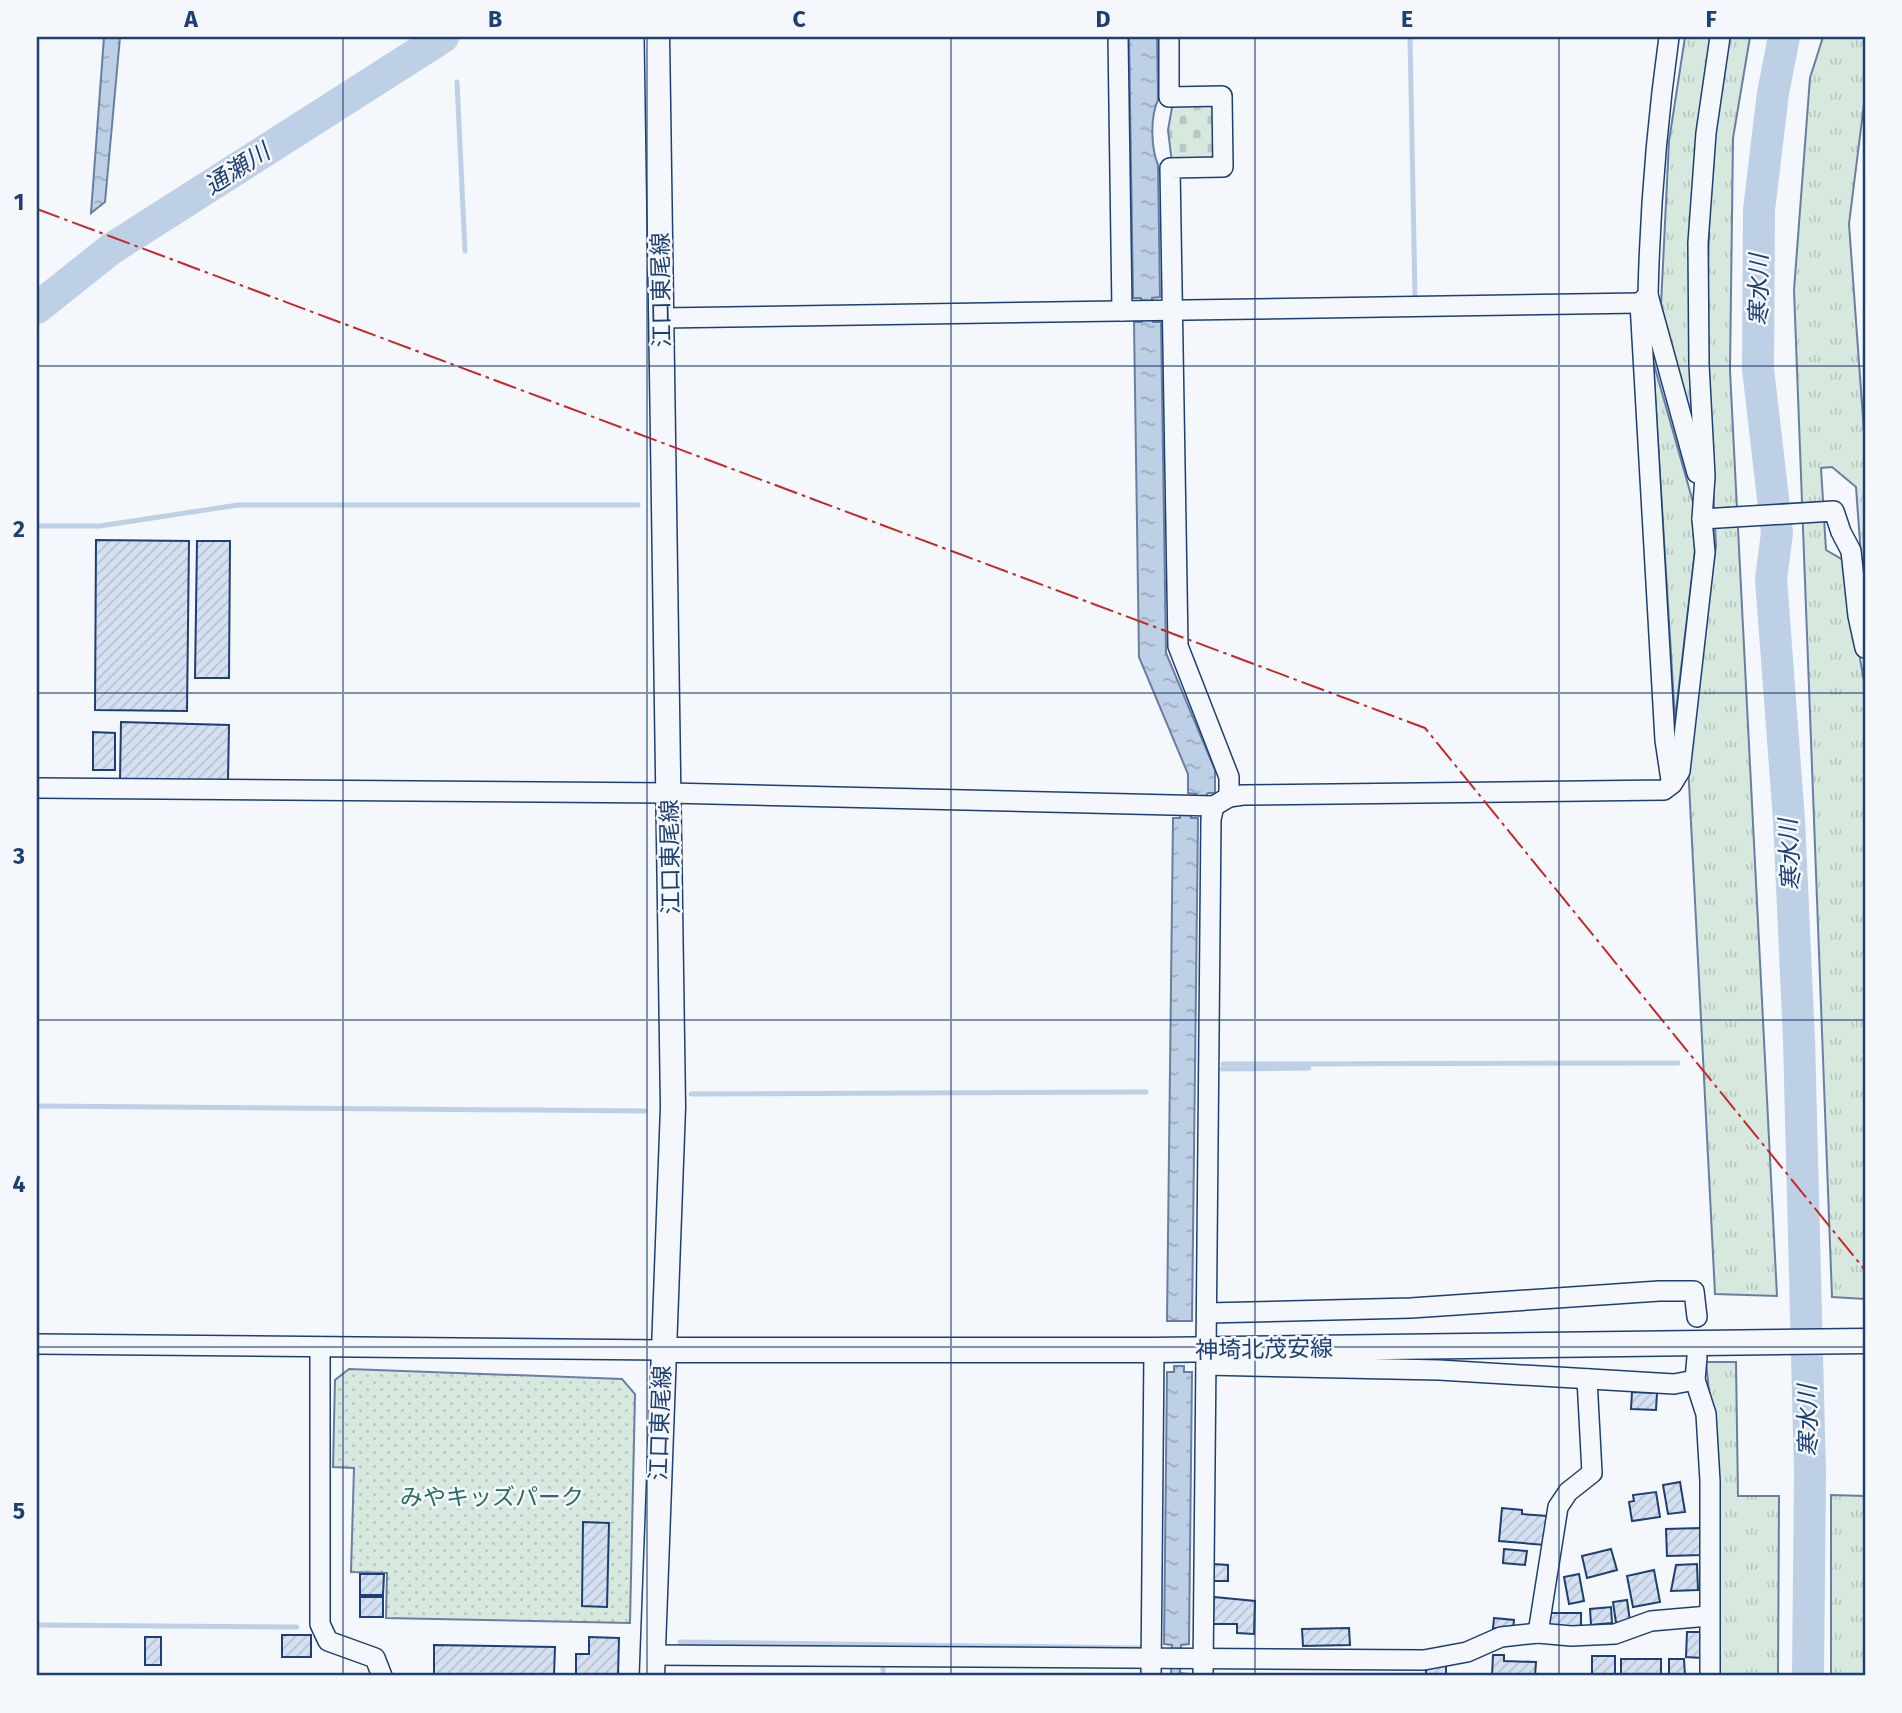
<svg xmlns="http://www.w3.org/2000/svg" width="1902" height="1713" font-family="'Fira Sans','Noto Sans JP',sans-serif">
<defs>
<pattern id="grass-tufts" width="24" height="20" patternUnits="userSpaceOnUse" patternTransform="scale(1.75)"><rect width="24" height="20" fill="#d7e8df"/><path d="M3 7l-1-3M5 7V3M7 7l1-3M15 17l-1-3M17 17v-4M19 17l1-3" fill="none" stroke="#b8c8c3"/></pattern>
<pattern id="cemetery-stones" width="16" height="16" patternUnits="userSpaceOnUse" patternTransform="scale(1.75)"><rect width="16" height="16" fill="#d7e8df"/><path d="M2 7V4a2 2 0 0 1 4 0v3zM10 15v-3a2 2 0 0 1 4 0v3z" fill="#b8c8c3"/></pattern>
<pattern id="park-dots" width="8" height="8" patternUnits="userSpaceOnUse" patternTransform="scale(1.75)"><rect width="8" height="8" fill="#d7e8df"/><path d="M2 2h.1M6 6h.1" fill="none" stroke="#b8c8c3" stroke-width="1.8" stroke-linecap="round"/></pattern>
<pattern id="water-ripples" width="26" height="14" patternUnits="userSpaceOnUse" patternTransform="scale(1.75)"><rect width="26" height="14" fill="#bed0e5"/><path d="M2 4q2-2 4 0t4 0M15 11q2-2 4 0t4 0" fill="none" stroke="#9aaabe"/></pattern>
<pattern id="building-hatch" width="6" height="6" patternUnits="userSpaceOnUse" patternTransform="scale(1.75)"><rect width="6" height="6" fill="#d5e0f0"/><path d="M-1 1l2-2M0 6l6-6M5 7l2-2" fill="none" stroke="#b6c1d1"/></pattern>
</defs>
<rect width="100%" height="100%" fill="#f4f7fb"/>
<!-- grass -->
<g fill="url(#grass-tufts)" stroke="#687fa3" stroke-width="2">
<path d="M1685,37H1711L1694,178L1689,338L1695,448L1661,305L1669,141Z"/>
<path d="M1729,37H1750L1733,138L1730,371L1777,1296L1715,1294L1687,744L1716,546L1706,351L1711,149Z"/>
<path d="M1823,37H1865V96L1849,224L1865,446V611L1856,487L1832,467L1821,468L1826,550L1843,560L1865,687V1299L1832,1297L1794,290L1810,78Z"/>
<path d="M1653,361L1693,502L1695,551L1675,719Z"/>
<path d="M1706,1362H1736L1738,1496H1779L1778,1676H1716L1717,1470Z"/>
<path d="M1831,1495L1865,1496V1676H1831Z"/>
</g>
<!-- cemetery -->
<path fill="url(#cemetery-stones)" stroke="#687fa3" stroke-width="2" d="M1173,102L1207,103L1216,111L1215,155L1205,163H1172L1168,130Z"/>
<!-- park -->
<path fill="url(#park-dots)" stroke="#687fa3" stroke-width="2" d="M349,1369L622,1379L635,1394L630,1623L386,1618L387,1573L351,1572L354,1468L333,1467L335,1380Z"/>
<!-- water -->
<g fill="url(#water-ripples)" stroke="#687fa3" stroke-width="2">
<path d="M104,37H120L105,202L91,213Z"/>
<path d="M1129,37H1157L1158,100C1150,117 1151,148 1158,165L1160,297L1152,298L1153,322H1161L1166,653L1215,770V793H1208L1191,814V818H1198L1192,1321H1167L1173,818H1180V814L1196,794L1188,793V774L1139,657L1134,322H1142L1141,298H1133Z"/>
<path d="M1174,1366H1184V1372H1192L1189,1644L1181,1645L1180,1673L1188,1674V1676H1163V1674H1171L1172,1645L1164,1644L1167,1372H1174Z"/>
</g>
<g fill="none" stroke-linecap="round" stroke-linejoin="round">
<!-- stream -->
<g stroke="#bed0e5" stroke-width="5">
<path d="M1410,37L1415,297"/>
<path d="M457,82L465,251"/>
<path d="M37,526H100L238,505H638"/>
<path d="M1223,1064L1678,1063"/>
<path d="M1222,1069L1309,1068"/>
<path d="M691,1094L1146,1092"/>
<path d="M37,1106L645,1111"/>
<path d="M37,1625L297,1627"/>
<path d="M680,1642L1141,1648"/>
<path d="M883,1676V1668"/>
</g>
<!-- river -->
<g stroke="#bed0e5" stroke-width="32">
<path d="M1784,37L1773,93L1759,210L1758,369L1777,533L1771,579L1789,820L1799,1040L1810,1472L1808,1676"/>
<path d="M37,308L111,249L443,37"/>
</g>
</g>
<!-- building -->
<g fill="url(#building-hatch)" stroke="#1d3f73" stroke-width="2">
<path d="M96,540L189,541L187,711L95,710Z"/>
<path d="M197,541H230L229,678H195Z"/>
<path d="M121,722L229,725L228,781L120,779Z"/>
<path d="M93,732L115,733V770H93Z"/>
<path d="M1632,1392L1657,1393L1656,1410L1631,1409Z"/>
<path d="M1680,1482L1685,1512L1668,1514L1663,1485Z"/>
<path d="M1656,1492L1660,1517L1632,1521L1629,1502L1634,1501L1633,1495Z"/>
<path d="M1502,1508L1522,1510V1514L1547,1516L1545,1545L1499,1541Z"/>
<path d="M583,1522L609,1523L607,1607L582,1606Z"/>
<path d="M1700,1528L1701,1555L1667,1556L1666,1529Z"/>
<path d="M1504,1549L1527,1551L1525,1565L1503,1563Z"/>
<path d="M1611,1549L1617,1570L1587,1578L1582,1556Z"/>
<path d="M1213,1564L1228,1565V1581H1213Z"/>
<path d="M1697,1564L1698,1590L1671,1591L1676,1565Z"/>
<path d="M1654,1570L1660,1602L1633,1607L1627,1576Z"/>
<path d="M360,1574H384L383,1595H360Z"/>
<path d="M1579,1574L1584,1601L1569,1604L1564,1577Z"/>
<rect x="360" y="1597" width="23" height="20"/>
<path d="M1214,1597L1255,1601L1254,1634L1237,1633V1624H1213Z"/>
<path d="M1627,1600L1630,1621L1616,1623L1613,1602Z"/>
<path d="M1611,1607L1612,1623L1591,1625L1590,1609Z"/>
<path d="M1549,1613H1581V1629L1548,1628Z"/>
<path d="M1494,1618L1514,1620L1513,1629L1493,1628Z"/>
<path d="M1349,1628L1350,1645L1303,1646L1302,1629Z"/>
<path d="M1687,1632H1703L1702,1658L1686,1657Z"/>
<rect x="282" y="1635" width="29" height="22"/>
<rect x="145" y="1637" width="16" height="28"/>
<path d="M589,1637L619,1638L618,1676H576V1654H589Z"/>
<path d="M434,1645L555,1647L554,1676L486,1674V1676H434Z"/>
<path d="M1493,1655H1504V1661L1536,1662L1535,1676H1492Z"/>
<rect x="1592" y="1656" width="23" height="20"/>
<rect x="1621" y="1659" width="40" height="17"/>
<path d="M1669,1659H1684L1685,1676H1669Z"/>
<rect x="1426" y="1666" width="20" height="10"/>
</g>
<g fill="none" stroke-linecap="round" stroke-linejoin="round">
<!-- minor casing -->
<g stroke="#1d3f73" stroke-width="22">
<g id="minor">
<path d="M1118,37L1122,311"/>
<path d="M1169,37V97L1222,96L1223,167L1170,168L1178,646L1229,777V797"/>
<path d="M1669,37C1657,123 1650,208 1648,295L1640,303L1665,740L1671,780"/>
<path d="M1648,295L1697,473"/>
<path d="M661,318L1640,303"/>
<path d="M1702,519L1834,511L1841,532L1851,551L1858,616L1865,648"/>
<path d="M37,788L669,793L1214,806L1229,797L1243,795L1664,790L1672,784L1680,771L1705,552L1702,519L1705,476L1699,364L1698,243L1706,133L1720,37"/>
<path d="M1207,1313L1411,1308L1659,1291H1694L1697,1317"/>
<path d="M37,1344L662,1350"/>
<path d="M320,1347V1624L328,1641L375,1658L382,1676"/>
<path d="M1697,1357L1695,1380L1706,1414L1710,1481V1676"/>
<path d="M1206,1365L1439,1370L1674,1384L1695,1380"/>
<path d="M1538,1633L1558,1507L1568,1492L1592,1473L1587,1379"/>
<path d="M652,1655L1424,1660L1467,1652L1501,1637L1538,1633L1571,1636L1615,1634L1651,1621L1709,1616"/>
<path d="M1151,1676L1154,1350"/>
<path d="M1203,1676L1211,819L1214,806"/>
</g>
</g>
<!-- major casing -->
<g stroke="#1d3f73" stroke-width="27">
<g id="major">
<path d="M662,1350H1154L1865,1341"/>
<path d="M652,1676L673,1107L657,37"/>
</g>
</g>
<!-- minor -->
<use href="#minor" stroke="#f4f7fb" stroke-width="19"/>
<!-- major -->
<use href="#major" stroke="#f4f7fb" stroke-width="24"/>
<!-- power -->
<path stroke="#c62828" stroke-width="2" stroke-dasharray="24 5 3.5 5" stroke-linecap="butt" d="M37,209L1425,728L1865,1270"/>
</g>
<!-- grid -->
<path fill="none" stroke="#1d3f73" stroke-width="2" stroke-opacity="0.55" d="M343,37V1676M647,37V1676M951,37V1676M1255,37V1676M1559,37V1676M37,366H1865M37,693H1865M37,1020H1865M37,1347H1865"/>
<g text-anchor="middle" dominant-baseline="central" stroke-width="5" stroke-linejoin="round" paint-order="stroke">
<!-- street labels -->
<g font-size="23" fill="#1d3f73" stroke="#f4f7fb">
<text transform="translate(661 290) rotate(-91)">江口東尾線</text>
<text transform="translate(670 857) rotate(-91)">江口東尾線</text>
<text transform="translate(1264 1349) rotate(-1)">神埼北茂安線</text>
<text transform="translate(660 1423) rotate(-88)">江口東尾線</text>
</g>
<!-- park labels -->
<g font-size="23" fill="#2c6c60" stroke="#f4f7fb">
<text x="492" y="1497">みやキッズパーク</text>
</g>
<!-- water labels -->
<g font-size="24" font-style="italic" fill="#1d3f73" stroke="#f4f7fb">
<text transform="translate(237 169) rotate(-33)">通瀬川</text>
<text transform="translate(1759 290) rotate(-90)">寒水川</text>
<text transform="translate(1790 855) rotate(-93)">寒水川</text>
<text transform="translate(1808 1421) rotate(-91)">寒水川</text>
</g>
</g>
<!-- border -->
<rect width="1902" height="1713" fill="none" stroke="#f4f7fb" stroke-width="77"/>
<rect x="38" y="38" width="1826" height="1636" fill="none" stroke="#1d3f73" stroke-width="2.5"/>
<g font-size="23" text-anchor="middle" font-weight="bold" fill="#1d3f73">
<text x="191" y="27">A</text>
<text x="495" y="27">B</text>
<text x="799" y="27">C</text>
<text x="1103" y="27">D</text>
<text x="1407" y="27">E</text>
<text x="1711" y="27">F</text>
<text x="19" y="210">1</text>
<text x="19" y="537">2</text>
<text x="19" y="864">3</text>
<text x="19" y="1192">4</text>
<text x="19" y="1519">5</text>
</g>
</svg>
